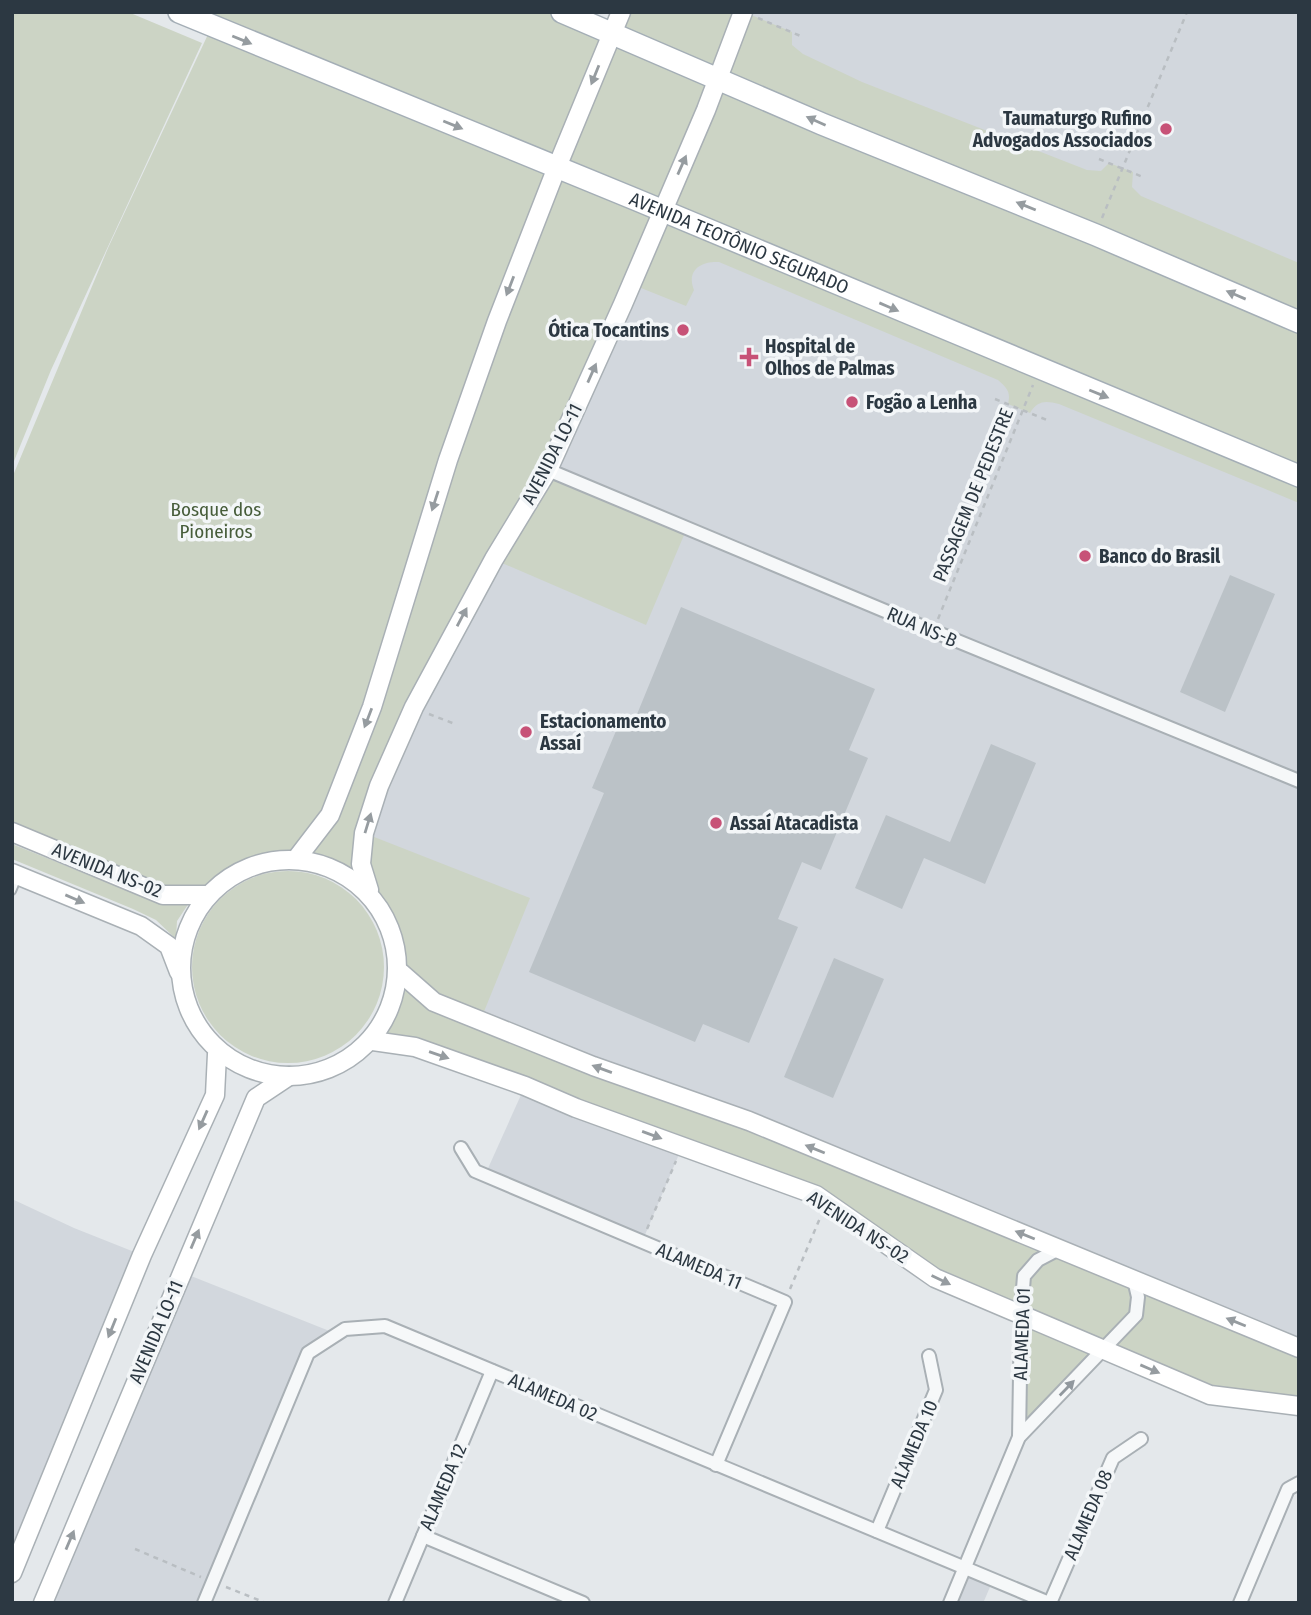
<svg xmlns="http://www.w3.org/2000/svg" width="1311" height="1615" font-family="'Fira Sans Condensed',sans-serif">
<rect width="100%" height="100%" fill="#e4e8eb"/>
<!-- built -->
<g fill="#d2d7dd">
<path d="M743,12H1299V320L822,124Z"/>
<path d="M662,211L1299,476V1348L593,1066L401,973L390,926L369,890L364,833L494,559Z"/>
<path d="M525,1086L685,1140L642,1242L485,1175Z"/>
<path d="M12,1199L74,1228L142,1255L12,1573Z"/>
<path d="M181,1272L337,1334L308,1353L204,1603H43Z"/>
<path d="M965,1568L993,1580L984,1601L986,1603H950Z"/>
</g>
<!-- green -->
<g fill="#ccd4c5">
<path d="M12,12H128L202,43L51,370L12,466Z"/>
<path d="M176,12H562L612,33L621,12H744L792,32V45L803,54L862,82L1087,170L1101,171L1109,163L1133,172L1132,187L1141,196L1299,263V503L1059,404C1045,400 1037,401 1030,413L1008,404C1011,392 1007,388 998,380L719,262C701,261 686,270 694,290L686,306L631,284L548,469L687,528L646,625L495,560L414,707L364,833L530,898L481,1019L1299,1348V1406L1210,1395L1103,1349L1019,1437L1020,1314L935,1278L816,1195L373,1041L401,973L390,926L369,890L329,868L297,858L257,864L205,895H163L12,832V478L108,248L211,28Z"/>
<path d="M12,844L141,896L166,903L191,900L177,921L176,939L156,920L133,909L12,859Z"/>
<circle cx="288" cy="967" r="96"/>
</g>
<!-- building -->
<g fill="#bbc2c7">
<path d="M1230,575L1275,594L1225,712L1180,692Z"/>
<path d="M681,607L875,689L849,750L868,758L821,870L802,862L778,919L798,927L749,1043L703,1024L695,1042L529,972L604,793L592,788L621,719L633,724Z"/>
<path d="M991,744L1036,763L985,884L924,858L902,909L855,888L886,815L950,842Z"/>
<path d="M834,958L884,979L833,1098L784,1077Z"/>
</g>
<g fill="none" stroke-linecap="round" stroke-linejoin="round">
<!-- lane casing -->
<g stroke="#a9b0b5" stroke-width="10">
<path id="lane" d="M12,891L18,877"/>
</g>
<!-- street casing -->
<g stroke="#a9b0b5" stroke-width="16">
<g id="street">
<path d="M548,470L933,631L1299,781"/>
<path d="M461,1148L475,1171L785,1302L716,1465"/>
<path d="M1019,1437L1021,1314L1024,1276L1038,1260L1059,1249"/>
<path d="M877,1531L936,1390L929,1356"/>
<path d="M423,1536L583,1603"/>
<path d="M204,1603L308,1353L345,1329L385,1326L1049,1603"/>
<path d="M395,1603L492,1371"/>
<path d="M950,1603L1019,1437L1136,1315L1138,1297L1134,1280"/>
<path d="M1050,1603L1113,1458L1141,1439"/>
<path d="M1240,1603L1288,1489L1299,1483"/>
</g>
</g>
<!-- secondary casing -->
<g stroke="#a9b0b5" stroke-width="21">
<g id="secondary">
<path d="M12,832L163,895H205"/>
<path d="M297,858L330,815L372,707L448,460L497,321L557,167L621,12"/>
<circle cx="289" cy="968" r="108"/>
<path d="M12,873L141,926L169,946L179,972"/>
<path d="M369,890L361,864L364,833L379,786L414,707L494,559L548,470L623,304L706,110L743,12"/>
<path d="M401,973L434,1002L593,1066L749,1121L1299,1348"/>
<path d="M373,1041L415,1047L525,1086L576,1108L816,1195L935,1278L1210,1395L1299,1406"/>
<path d="M12,1573L142,1255L215,1095L217,1054"/>
<path d="M43,1603L256,1098L289,1076"/>
</g>
</g>
<!-- primary casing -->
<g stroke="#a4aeb6" stroke-width="24">
<g id="primary">
<path id="s1" d="M179,12L637,200L1299,476"/>
<path d="M562,12L822,124L1096,235L1299,322"/>
</g>
</g>
<!-- path -->
<g stroke="#b9bec2" stroke-width="2.5" stroke-dasharray="5 5" stroke-linecap="butt">
<path d="M758,18L803,37"/>
<path d="M1099,159L1143,177"/>
<path d="M1102,218L1187,12"/>
<path d="M995,399L1047,420"/>
<path d="M938,619L1033,385"/>
<path d="M429,714L455,724"/>
<path d="M647,1229L676,1161"/>
<path d="M790,1289L820,1218"/>
<path d="M135,1549L201,1577"/>
<path d="M226,1587L266,1603"/>
</g>
<!-- lane -->
<use href="#lane" stroke="#f6f8f9" stroke-width="6"/>
<!-- street -->
<use href="#street" stroke="#f6f8f9" stroke-width="12"/>
<!-- secondary -->
<use href="#secondary" stroke="#fff" stroke-width="18"/>
<!-- primary -->
<use href="#primary" stroke="#fff" stroke-width="21"/>
</g>
<!-- one-way arrows -->
<defs><path id="oneway-solid" d="M-6-.8H1V-3.2L6.5 0L1 3.2V.8H-6Z" transform="scale(1.75)"/></defs>
<g fill="#969ca0">
<use href="#oneway-solid" transform="translate(242 40) rotate(22)"/>
<use href="#oneway-solid" transform="translate(595 75) rotate(112)"/>
<use href="#oneway-solid" transform="translate(816 121) rotate(-156)"/>
<use href="#oneway-solid" transform="translate(453 125) rotate(22)"/>
<use href="#oneway-solid" transform="translate(682 165) rotate(-66)"/>
<use href="#oneway-solid" transform="translate(1026 206) rotate(-158)"/>
<use href="#oneway-solid" transform="translate(510 286) rotate(111)"/>
<use href="#oneway-solid" transform="translate(1236 295) rotate(-157)"/>
<use href="#oneway-solid" transform="translate(889 307) rotate(23)"/>
<use href="#oneway-solid" transform="translate(592 373) rotate(-66)"/>
<use href="#oneway-solid" transform="translate(1099 394) rotate(22)"/>
<use href="#oneway-solid" transform="translate(435 501) rotate(108)"/>
<use href="#oneway-solid" transform="translate(462 617) rotate(-62)"/>
<use href="#oneway-solid" transform="translate(368 718) rotate(111)"/>
<use href="#oneway-solid" transform="translate(368 823) rotate(-73)"/>
<use href="#oneway-solid" transform="translate(75 899) rotate(23)"/>
<use href="#oneway-solid" transform="translate(439 1055) rotate(19)"/>
<use href="#oneway-solid" transform="translate(602 1069) rotate(-160)"/>
<use href="#oneway-solid" transform="translate(203 1120) rotate(114)"/>
<use href="#oneway-solid" transform="translate(652 1135) rotate(20)"/>
<use href="#oneway-solid" transform="translate(815 1149) rotate(-158)"/>
<use href="#oneway-solid" transform="translate(1025 1235) rotate(-158)"/>
<use href="#oneway-solid" transform="translate(195 1239) rotate(-67)"/>
<use href="#oneway-solid" transform="translate(941 1280) rotate(26)"/>
<use href="#oneway-solid" transform="translate(1236 1322) rotate(-158)"/>
<use href="#oneway-solid" transform="translate(112 1328) rotate(112)"/>
<use href="#oneway-solid" transform="translate(1150 1369) rotate(23)"/>
<use href="#oneway-solid" transform="translate(70 1540) rotate(-67)"/>
</g>
<use fill="#91989e" href="#oneway-solid" transform="translate(1067 1388) rotate(-46)"/>
<!-- markers -->
<g fill="#c75277" stroke="#f3f6f8" stroke-width="2.5">
<circle cx="1166" cy="129" r="7"/>
<circle cx="683" cy="330" r="7"/>
<path d="M745.5 346.5h7v7h7v7h-7v7h-7v-7h-7v-7h7z"/>
<circle cx="852" cy="402" r="7"/>
<circle cx="1085" cy="556" r="7"/>
<circle cx="526" cy="732" r="7"/>
<circle cx="716" cy="823" r="7"/>
</g>
<g text-anchor="middle" dominant-baseline="central" stroke-width="7" stroke-linejoin="round" paint-order="stroke">
<!-- poi labels -->
<g font-size="19" font-weight="bold" fill="#2c3842" stroke="#f3f6f8" text-anchor="start">
<text x="1152" y="118" text-anchor="end">Taumaturgo Rufino<tspan x="1152" dy="22">Advogados Associados</tspan></text>
<text x="669" y="330" text-anchor="end">Ótica Tocantins</text>
<text x="765" y="346">Hospital de<tspan x="765" dy="22">Olhos de Palmas</tspan></text>
<text x="866" y="402">Fogão a Lenha</text>
<text x="1099" y="556">Banco do Brasil</text>
<text x="540" y="721">Estacionamento<tspan x="540" dy="22">Assaí</tspan></text>
<text x="730" y="823">Assaí Atacadista</text>
</g>
<!-- street labels -->
<g font-size="19" fill="#2c3842" stroke="#f3f6f8">
<text stroke="none"><textPath href="#s1" startOffset="606">AVENIDA TEOTÔNIO SEGURADO</textPath></text>
<text transform="translate(552 454) rotate(-63)">AVENIDA LO-11</text>
<text transform="translate(973 495) rotate(-68)">PASSAGEM DE PEDESTRE</text>
<text transform="translate(922 627) rotate(23)">RUA NS-B</text>
<text transform="translate(107 870) rotate(22)">AVENIDA NS-02</text>
<text transform="translate(858 1227) rotate(33)">AVENIDA NS-02</text>
<text transform="translate(699 1266) rotate(23)">ALAMEDA 11</text>
<text transform="translate(156 1332) rotate(-67)">AVENIDA LO-11</text>
<text transform="translate(1022 1334) rotate(-88)">ALAMEDA 01</text>
<text transform="translate(553 1397) rotate(23)">ALAMEDA 02</text>
<text transform="translate(914 1444) rotate(-67)">ALAMEDA 10</text>
<text transform="translate(443 1487) rotate(-67)">ALAMEDA 12</text>
<text transform="translate(1088 1515) rotate(-67)">ALAMEDA 08</text>
</g>
<!-- park labels -->
<g font-size="19" fill="#475d3a" stroke="#f3f6f8">
<text x="216" y="509">Bosque dos<tspan x="216" dy="22">Pioneiros</tspan></text>
</g>
</g>
<!-- border -->
<rect width="1311" height="1615" fill="none" stroke="#2c3842" stroke-width="28"/>
</svg>
